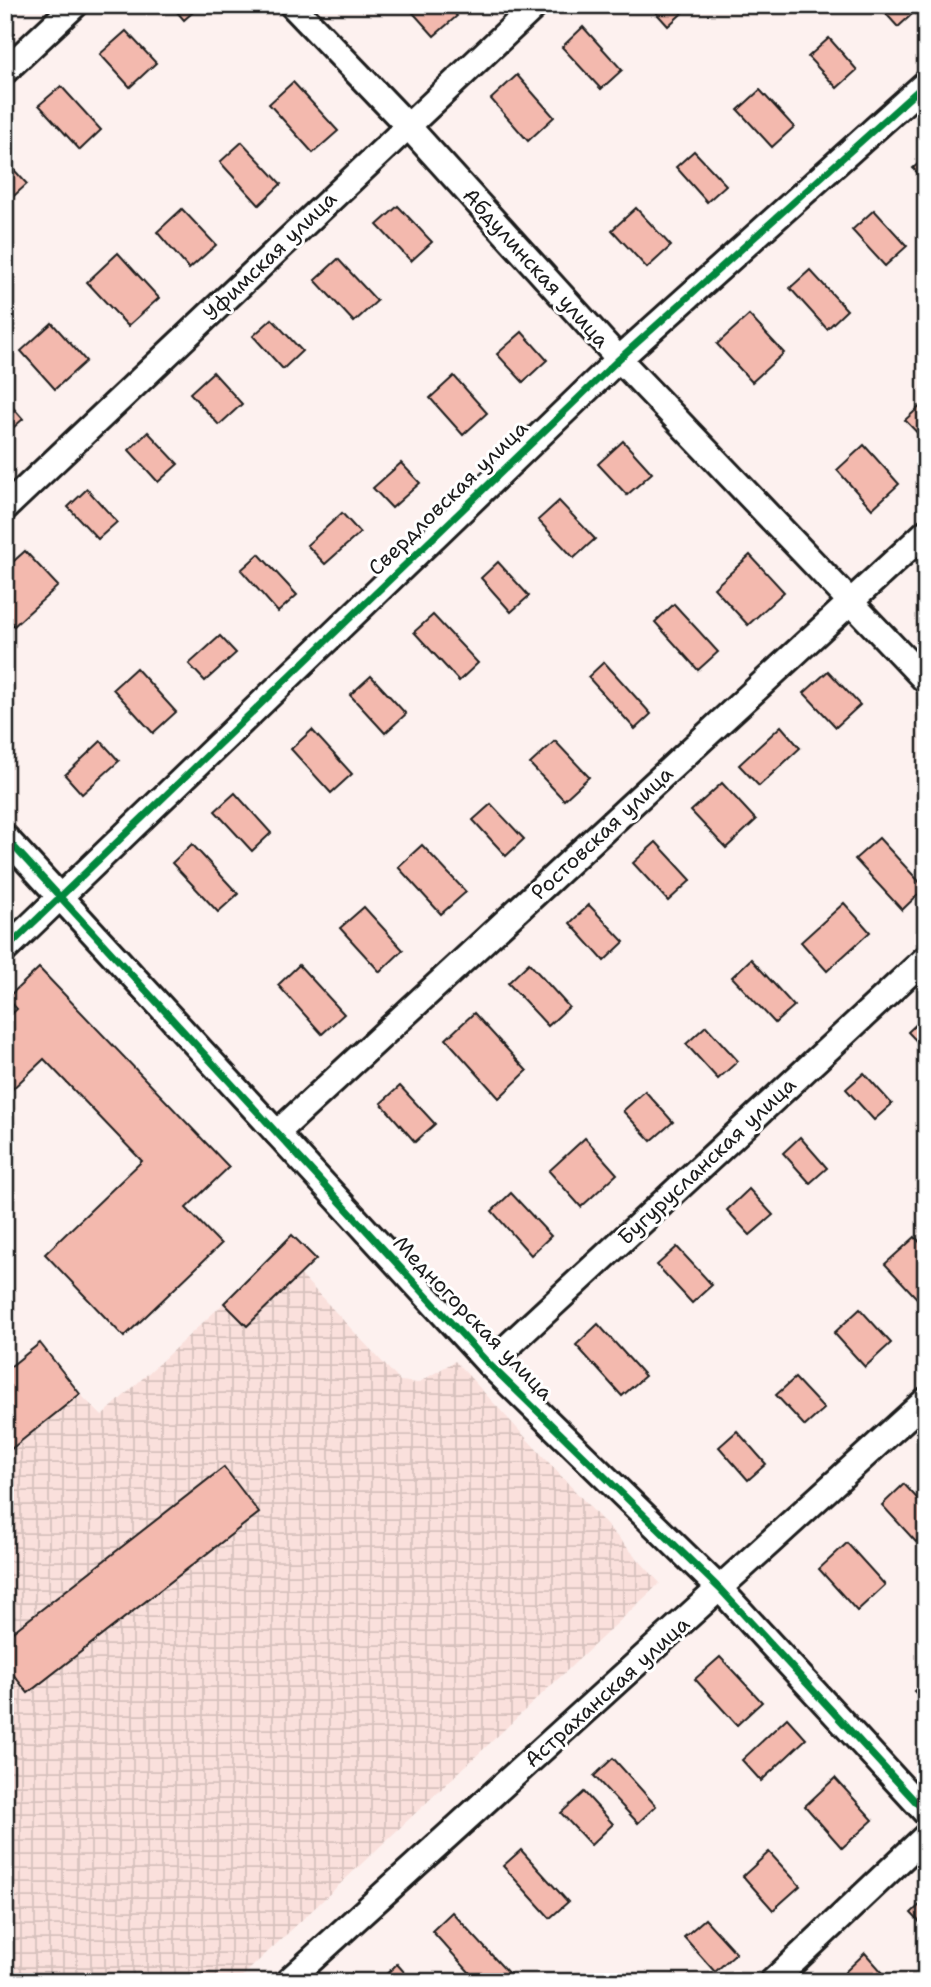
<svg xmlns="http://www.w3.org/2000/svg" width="931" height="1987" font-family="'Shantell Sans',sans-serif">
<defs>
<pattern id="industrial-grid" width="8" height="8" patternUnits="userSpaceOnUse" patternTransform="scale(1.75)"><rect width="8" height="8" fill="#fae0dc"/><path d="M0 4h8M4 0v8" fill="none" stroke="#d6c0bc"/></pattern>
</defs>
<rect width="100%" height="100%" fill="#fdf1ef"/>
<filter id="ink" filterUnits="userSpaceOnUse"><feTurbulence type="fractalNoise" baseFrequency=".0143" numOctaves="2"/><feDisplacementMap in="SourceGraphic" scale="14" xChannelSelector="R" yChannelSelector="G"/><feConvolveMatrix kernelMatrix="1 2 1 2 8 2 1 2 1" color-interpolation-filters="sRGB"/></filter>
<g filter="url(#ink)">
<!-- industrial -->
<path fill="url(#industrial-grid)" d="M300,1274L400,1381L418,1383L455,1361L660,1583L236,1982H5V1454L80,1394L102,1416L224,1303L247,1326Z"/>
<!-- building -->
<g fill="#f3b9ae" stroke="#1c1c1c" stroke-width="2">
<path d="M171,5H201L184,20Z"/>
<path d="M406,5H447L457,16L434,36Z"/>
<path d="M649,5H691L668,26Z"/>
<path d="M878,5H922L898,27Z"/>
<path d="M583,27L622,70L601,89L562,47Z"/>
<path d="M126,31L156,63L130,87L100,54Z"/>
<path d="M829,38L857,70L837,88L808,57Z"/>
<path d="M517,75L554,117L528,141L491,99Z"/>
<path d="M293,82L338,131L313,153L269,104Z"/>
<path d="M61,86L101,130L80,150L39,105Z"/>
<path d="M760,90L794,127L772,147L738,110Z"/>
<path d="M242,142L281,184L259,205L220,162Z"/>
<path d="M694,151L726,185L707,202L676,167Z"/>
<path d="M926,157V182L913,168Z"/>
<path d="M5,160L27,184L5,204Z"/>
<path d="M398,206L432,242L411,261L377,225Z"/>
<path d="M636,208L671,246L647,268L612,230Z"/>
<path d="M182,209L216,245L189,269L157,232Z"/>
<path d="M874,210L907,246L885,266L852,230Z"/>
<path d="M118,253L159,298L128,326L87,282Z"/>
<path d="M338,259L377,301L354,322L315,280Z"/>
<path d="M810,270L847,310L827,329L790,288Z"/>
<path d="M749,315L784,353L752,382L717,344Z"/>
<path d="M272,319L302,351L283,369L253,336Z"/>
<path d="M52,323L86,361L55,389L21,351Z"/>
<path d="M522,332L547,360L523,382L497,354Z"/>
<path d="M213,372L242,404L219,425L190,393Z"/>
<path d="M454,376L487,413L463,435L430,398Z"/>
<path d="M926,401V442L905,420Z"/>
<path d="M8,402L23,419L5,435V405Z"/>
<path d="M148,432L178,464L158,482L129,450Z"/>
<path d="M623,441L652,473L627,495L598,464Z"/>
<path d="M864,445L899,484L872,509L837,470Z"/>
<path d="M401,463L420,483L392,508L373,488Z"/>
<path d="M87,489L117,522L98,539L68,507Z"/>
<path d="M559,501L595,539L574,558L538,520Z"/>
<path d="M342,513L360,533L325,564L307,545Z"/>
<path d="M25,551L58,586L14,626L5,616V569Z"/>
<path d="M259,554L297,595L278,612L241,570Z"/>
<path d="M750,555L784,592L748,625L714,588Z"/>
<path d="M498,562L529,596L511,612L481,578Z"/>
<path d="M674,604L718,652L698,670L655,622Z"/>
<path d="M433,615L478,663L459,681L414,632Z"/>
<path d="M220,636L236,653L205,681L189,664Z"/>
<path d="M604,662L651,714L635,729L588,677Z"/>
<path d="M136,668L176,712L153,733L113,689Z"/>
<path d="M828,671L860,705L836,727L804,693Z"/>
<path d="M371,676L406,714L385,733L350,695Z"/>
<path d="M781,726L800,748L759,786L739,765Z"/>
<path d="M312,730L352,774L331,793L291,749Z"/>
<path d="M101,741L119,761L82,794L65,775Z"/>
<path d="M555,741L589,777L564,800L530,764Z"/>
<path d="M722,783L756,820L726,848L691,811Z"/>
<path d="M235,793L271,833L252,851L215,811Z"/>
<path d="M491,804L524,839L506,856L473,820Z"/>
<path d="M879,838L925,888L902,910L855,859Z"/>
<path d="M656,842L691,880L668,901L633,863Z"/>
<path d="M192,844L238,894L218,912L172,863Z"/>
<path d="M422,845L466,892L441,914L398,867Z"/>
<path d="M844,903L870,932L827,971L801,942Z"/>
<path d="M589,905L624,942L604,961L570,923Z"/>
<path d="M364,907L403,950L380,972L340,928Z"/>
<path d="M751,959L794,1006L775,1023L732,977Z"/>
<path d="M529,963L569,1007L548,1026L508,983Z"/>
<path d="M299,965L344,1014L322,1034L278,985Z"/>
<path d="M39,968L229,1167L186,1208L221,1244L124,1337L45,1254L142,1161L44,1059L5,1096V1020L17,1009L7,998Z"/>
<path d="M474,1013L527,1071L499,1098L446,1039Z"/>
<path d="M926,1015V1051L908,1032Z"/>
<path d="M706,1026L738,1061L718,1079L686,1044Z"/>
<path d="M864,1073L892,1104L874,1120L846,1089Z"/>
<path d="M400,1086L435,1124L415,1142L381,1103Z"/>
<path d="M645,1091L673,1122L651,1141L623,1111Z"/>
<path d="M800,1137L827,1168L810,1183L783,1153Z"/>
<path d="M585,1138L617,1174L581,1207L549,1171Z"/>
<path d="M749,1189L773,1215L750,1235L727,1210Z"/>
<path d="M511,1193L551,1236L531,1255L492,1211Z"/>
<path d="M292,1235L316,1259L247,1326L224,1303Z"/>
<path d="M915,1237L926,1249V1308L885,1264Z"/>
<path d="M677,1247L712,1285L692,1303L657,1265Z"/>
<path d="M860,1309L891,1343L865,1367L834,1333Z"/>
<path d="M598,1324L645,1376L622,1396L576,1345Z"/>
<path d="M40,1343L80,1394L5,1454V1371Z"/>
<path d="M795,1378L824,1409L805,1426L776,1395Z"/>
<path d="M737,1431L766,1464L748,1480L719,1447Z"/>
<path d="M224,1467L259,1513L28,1693L5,1664V1638Z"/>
<path d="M904,1484L926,1508V1533L916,1542L882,1505Z"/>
<path d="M847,1543L885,1585L857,1611L819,1569Z"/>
<path d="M720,1657L762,1702L737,1725L695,1679Z"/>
<path d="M926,1680V1703L914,1691Z"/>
<path d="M787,1718L806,1739L761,1781L742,1760Z"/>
<path d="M613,1758L656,1806L638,1823L594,1776Z"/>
<path d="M835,1778L873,1820L842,1848L805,1806Z"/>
<path d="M584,1792L613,1824L591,1845L561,1813Z"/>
<path d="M521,1850L568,1902L550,1918L503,1866Z"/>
<path d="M769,1852L800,1886L773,1910L743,1876Z"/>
<path d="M926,1899V1929L911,1913Z"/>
<path d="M452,1912L511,1976L505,1982H478L432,1931Z"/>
<path d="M705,1919L736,1953L715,1972L684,1937Z"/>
<path d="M865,1953L891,1982H854L845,1972Z"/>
<path d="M397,1964L413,1982H378Z"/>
</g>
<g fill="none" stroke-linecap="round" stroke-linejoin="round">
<!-- minor casing -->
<g stroke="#1c1c1c" stroke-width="30">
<g id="minor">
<path d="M292,5L407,125L619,359L926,681"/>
<path d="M5,71L75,5"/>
<path d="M5,508L536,5"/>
<path d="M5,837L489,1364L720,1589L926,1813"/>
<path d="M5,950L619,359L926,83"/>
<path d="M277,1133L926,532"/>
<path d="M489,1364L926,958"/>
<path d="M287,1982L926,1400"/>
<path d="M772,1982L926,1836"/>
</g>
</g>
<!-- minor -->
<use href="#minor" stroke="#fff" stroke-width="24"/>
<!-- cycleway casing -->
<g stroke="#fff" stroke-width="11">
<g id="cycleway">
<path d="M5,837L489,1364L720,1589L926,1813"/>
<path d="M5,950L619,359L926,83"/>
</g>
</g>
<!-- cycleway -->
<use href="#cycleway" stroke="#00873e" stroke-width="7"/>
</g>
</g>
<g text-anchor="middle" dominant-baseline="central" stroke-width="6" stroke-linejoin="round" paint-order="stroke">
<!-- street labels -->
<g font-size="21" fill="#1c1c1c" stroke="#fff">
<text transform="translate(270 256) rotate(-44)">Уфимская улица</text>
<text transform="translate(536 268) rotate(48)">Абдулинская улица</text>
<text transform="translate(448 498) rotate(-44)">Свердловская улица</text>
<text transform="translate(602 833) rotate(-43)">Ростовская улица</text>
<text transform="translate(707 1161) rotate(-43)">Бугурусланская улица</text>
<text transform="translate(473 1318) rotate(46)">Медногорская улица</text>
<text transform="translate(607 1692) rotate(-42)">Астраханская улица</text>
</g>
</g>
<!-- margin -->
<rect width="931" height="1987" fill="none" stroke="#fff" stroke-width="28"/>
<rect x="14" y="14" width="903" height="1959" fill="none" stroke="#1c1c1c" stroke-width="2.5" filter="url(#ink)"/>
</svg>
